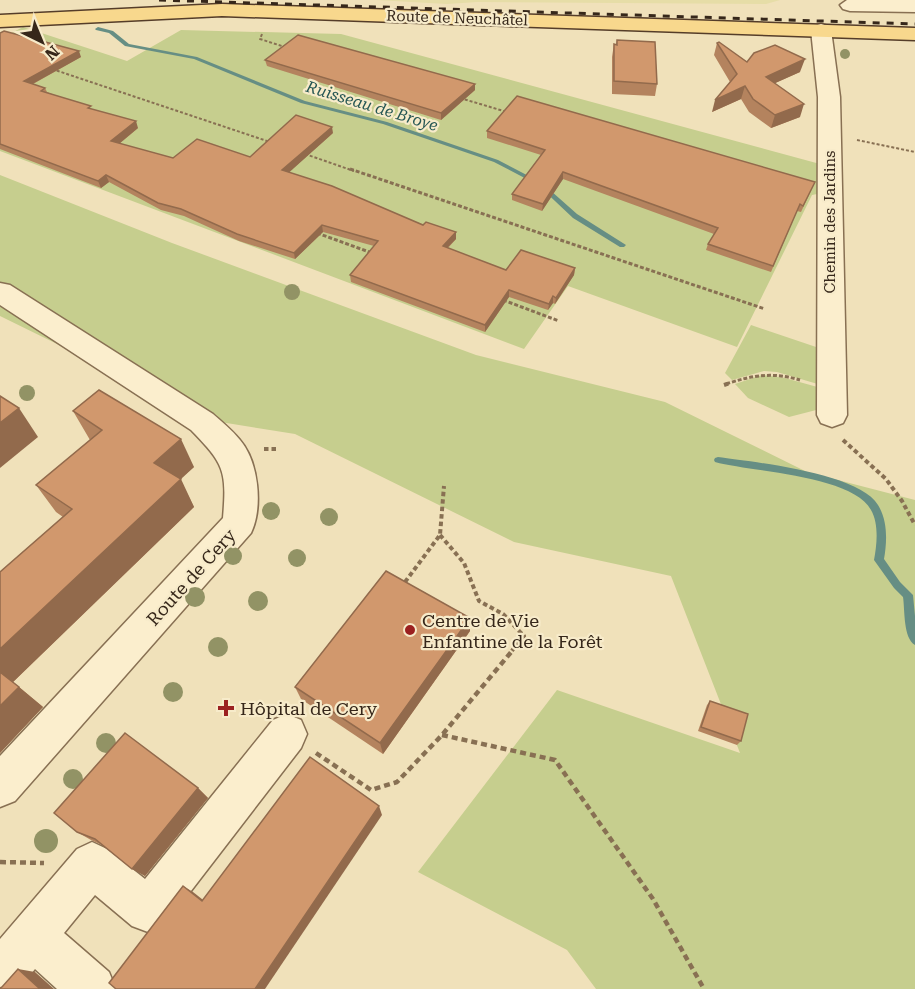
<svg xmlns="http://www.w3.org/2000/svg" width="915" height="989" font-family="'Roboto Serif',serif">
<rect width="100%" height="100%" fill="#f0e1ba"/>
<!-- farmland -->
<path fill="#e6dda7" d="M376,0H780L766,4L477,2L447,4Z"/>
<!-- green -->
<g fill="#c6ce8e">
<path d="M23,27L127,61L181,30L341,34L820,164L822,193L812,195L737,347L568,286L524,349L0,151V39Z"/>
<path d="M0,175L172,243L476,355L665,402L807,472L915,500V989H596L567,950L418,872L557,690L740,753L671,576L514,542L295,434L214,421L0,316Z"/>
<path d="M751,325L822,349L821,385L777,372L764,371L732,380L725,373Z"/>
<path d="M762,375L785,378L821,388L820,409L789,417L748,398L735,384Z"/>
</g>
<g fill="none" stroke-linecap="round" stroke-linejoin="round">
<!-- stream -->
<g fill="#668e84" fill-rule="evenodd">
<path d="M98,27L113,31L129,44L197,57L305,101L387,122L498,160L542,183L577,214L626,245L624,247H620L573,218L538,185L494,162L383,124L301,103L194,59L125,46L109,33L96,30L95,29Z"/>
<path d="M718,457C754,462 859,473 878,505C888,521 887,542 884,559L900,582L913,595L915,616V645C903,638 905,610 903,597L894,588L874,560C877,544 879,524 871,510C852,475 751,472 715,462L714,460L715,458Z"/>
</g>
<!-- minor casing -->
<g stroke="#887053" stroke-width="3">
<g id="minor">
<path d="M847,0H915V12L850,11L843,9L840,5Z"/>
<path d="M821,24L828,26L831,30L840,97L847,415L843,423L832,427L821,423L817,415L818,97L811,30L814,26Z"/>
<path d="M0,283L10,285L213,414C222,422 232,430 240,440C259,462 263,508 251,533L15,801L0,807V756L223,518C227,470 224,464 191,430L0,305Z"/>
<path d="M287,714L301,720L307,734L301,748L164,926L148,932L132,926L95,895L64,933L109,972L116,989H57L35,969L19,989H0V939L77,849L92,842L107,849L145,879L273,720Z"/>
</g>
</g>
<!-- major casing -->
<g stroke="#553d29" stroke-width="3">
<path id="major" d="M222,4L915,28V40L222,16L0,27V15Z"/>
</g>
<!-- path-far3 -->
<g stroke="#887053" stroke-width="2" stroke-dasharray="3 2" stroke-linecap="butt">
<path d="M262,34L260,39L288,48"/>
<path d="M52,69L270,142"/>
<path d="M460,98L507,112"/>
<path d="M857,140L915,152"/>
<path d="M305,154L354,171"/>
</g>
<!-- path-far2 -->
<g stroke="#887053" stroke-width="3" stroke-dasharray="4 2" stroke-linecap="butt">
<path d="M350,169L765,309"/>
<path d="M317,233L372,253"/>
<path d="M503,300L559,321"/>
<path d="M726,384C753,375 773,372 800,380"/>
</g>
<!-- path-far1 -->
<g stroke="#887053" stroke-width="4" stroke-dasharray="4.5 3" stroke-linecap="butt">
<path d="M724,385L730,383"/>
<path d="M843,440L886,479L902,501L915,525"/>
<path d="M264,449H279"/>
<path d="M440,535L464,563L479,601L503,614L524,636L510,653"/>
<path d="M405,582L440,535L444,486"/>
</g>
<!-- path -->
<g stroke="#887053" stroke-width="4.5" stroke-dasharray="6 4" stroke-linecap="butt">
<path d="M442,735L555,760L653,899L704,989"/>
<path d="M316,753L371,790L397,782L442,735L512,651"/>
<path d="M0,862L44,863"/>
</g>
<!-- minor -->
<use href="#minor" fill="#fbeecd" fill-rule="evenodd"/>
<!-- major -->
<use href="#major" fill="#f8d88d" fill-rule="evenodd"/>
<!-- rail -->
<path stroke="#36271a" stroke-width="3" stroke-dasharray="7 7" stroke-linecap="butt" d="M159,0L915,24"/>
</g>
<!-- trees -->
<g fill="#929365">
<circle cx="845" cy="54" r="5"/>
<circle cx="292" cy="292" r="8"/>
<circle cx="27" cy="393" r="8"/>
<circle cx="271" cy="511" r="9"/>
<circle cx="329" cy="517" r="9"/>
<circle cx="233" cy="556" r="9"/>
<circle cx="297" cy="558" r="9"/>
<circle cx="195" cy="597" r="10"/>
<circle cx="258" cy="601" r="10"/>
<circle cx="218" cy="647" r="10"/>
<circle cx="173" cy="692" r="10"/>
<circle cx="106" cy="743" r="10"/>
<circle cx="73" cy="779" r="10"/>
<circle cx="46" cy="841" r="12"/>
</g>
<!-- wall -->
<g fill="#b4835e">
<path d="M0,33L81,57L33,84L45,88L47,92L138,128L119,144L173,158L250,157L333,133L289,172L423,225L456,232V239L448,248L506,270L575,268L574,275L555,304L553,303L548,310L509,297L485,332L351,282L350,275L374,246L323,232L295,259L239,241L184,216L161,210L109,182L101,188L0,149Z"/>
<path d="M617,40L657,84L655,96L612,94V57L614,44H616Z"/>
<path d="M717,43L747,62L800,72L775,83L800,117L771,128L749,112L741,99L712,112L730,82L714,55Z"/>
<path d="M265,60L475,90L441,120L267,66Z"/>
<path d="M487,131L815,182L801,212L797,211L771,272L706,250L708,244L714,234L563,179L542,211L512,200V194L541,155L487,138Z"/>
<path d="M73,411L194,467L180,479L194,507L13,682L43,707L0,753V572L63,517L56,512L36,485L90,440Z"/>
<path d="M470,631L383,754L301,699L295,687Z"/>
<path d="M710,701L741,741L737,745L698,731L707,705Z"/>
<path d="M198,788L208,798L145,876L102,845L91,840L77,832Z"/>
</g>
<!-- shaded-wall -->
<g fill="#926a4c">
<path d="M79,51L81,57L27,87L24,81Z"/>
<path d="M805,59L800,72L762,89L766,77Z"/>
<path d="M475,84V90L441,120V113Z"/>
<path d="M745,86L741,99L712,112L715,100Z"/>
<path d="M804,104L800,117L771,128L775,115Z"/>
<path d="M136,121L138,128L114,148L111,141Z"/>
<path d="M332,127L333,133L284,177L282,170Z"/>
<path d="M563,172V179L542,211L543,204Z"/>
<path d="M106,175L109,182L101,188L98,181Z"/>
<path d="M322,225L323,232L295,259L294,253Z"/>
<path d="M456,232V239L443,252V246Z"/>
<path d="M575,268L574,275L555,304L556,298Z"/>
<path d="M509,290V297L485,332V325Z"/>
<path d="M553,296V303L548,310L549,304Z"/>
<path d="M19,408L38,437L0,468V423Z"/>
<path d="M181,439L194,467L168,491L154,463Z"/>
<path d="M181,479L194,507L12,683L0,672V649Z"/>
<path d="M470,618V631L383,754L380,743Z"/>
<path d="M19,687L43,707L0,753V706Z"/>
<path d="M198,788L208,798L145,876L132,869Z"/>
<path d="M379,806L382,815L265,989H255Z"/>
<path d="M183,886L193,892L212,907L202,901Z"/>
<path d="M18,969L35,972L54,989H42L39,988Z"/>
</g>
<!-- building -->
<g fill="#d1986d" stroke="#926a4c" stroke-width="1.5">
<path d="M4,31L79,51L24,81L45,88L41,91L91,106L88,108L136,121L111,141L173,158L197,139L250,157L296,115L332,127L282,170L332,186L423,225L426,222L456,232L443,246L506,270L521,250L575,268L556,298L553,296L549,304L509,290L485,325L350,275L378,241L322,225L294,253L237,234L181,209L158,203L106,175L98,181L0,144V33Z"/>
<path d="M298,35L475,84L441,113L265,60Z"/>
<path d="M617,40L655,42L657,84L614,81V44L617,45Z"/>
<path d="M719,42L747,62L754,53L775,45L805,59L766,77L804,104L775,115L753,99L745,86L715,100L737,74L717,43Z"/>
<path d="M517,96L815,182L803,206L800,204L773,266L708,244L718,228L563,172L543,204L512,194L545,150L487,131Z"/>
<path d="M99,390L181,439L154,463L181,479L0,649V572L72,509L36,485L102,430L73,411Z"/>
<path d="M0,396L19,408L0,423Z"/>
<path d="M386,571L470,618L380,743L295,687Z"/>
<path d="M0,672L19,687L0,706Z"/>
<path d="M710,701L748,714L741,741L701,727Z"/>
<path d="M125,733L198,788L132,869L95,839L77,832L54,813Z"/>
<path d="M310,757L379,806L255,989H116L109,983L183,886L202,901Z"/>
<path d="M18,969L39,988L42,989H0V988L2,987Z"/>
</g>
<!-- markers -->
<g fill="#9b2020" stroke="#f7ebca" stroke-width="2">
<circle cx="410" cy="630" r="6"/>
<path d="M223 699h6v6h6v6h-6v6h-6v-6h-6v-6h6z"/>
</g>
<g text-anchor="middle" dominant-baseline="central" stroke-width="4.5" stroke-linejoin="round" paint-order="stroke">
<!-- far-street labels -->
<g font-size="15" fill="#36271a" stroke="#f7ebca">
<text transform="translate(457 18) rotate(2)">Route de Neuchâtel</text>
<text transform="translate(830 222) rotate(-90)">Chemin des Jardins</text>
</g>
<!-- far-water labels -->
<g font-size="16" font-style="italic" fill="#275754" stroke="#f7ebca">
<text transform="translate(372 106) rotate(17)">Ruisseau de Broye</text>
</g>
<!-- street labels -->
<g font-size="18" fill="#36271a" stroke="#f7ebca">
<text transform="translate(191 577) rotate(-48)">Route de Cery</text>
</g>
<!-- poi labels -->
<g font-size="18" fill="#36271a" stroke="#f7ebca" text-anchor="start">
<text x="422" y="620">Centre de Vie<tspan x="422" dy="21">Enfantine de la Forêt</tspan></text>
<text x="240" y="708">Hôpital de Cery</text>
</g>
</g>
<!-- north arrow -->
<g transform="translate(42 42) rotate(137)" stroke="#f7ebca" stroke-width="4.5" paint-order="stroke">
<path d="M0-4.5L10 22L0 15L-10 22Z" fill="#36271a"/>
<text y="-9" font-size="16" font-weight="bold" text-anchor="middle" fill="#36271a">N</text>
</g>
</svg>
